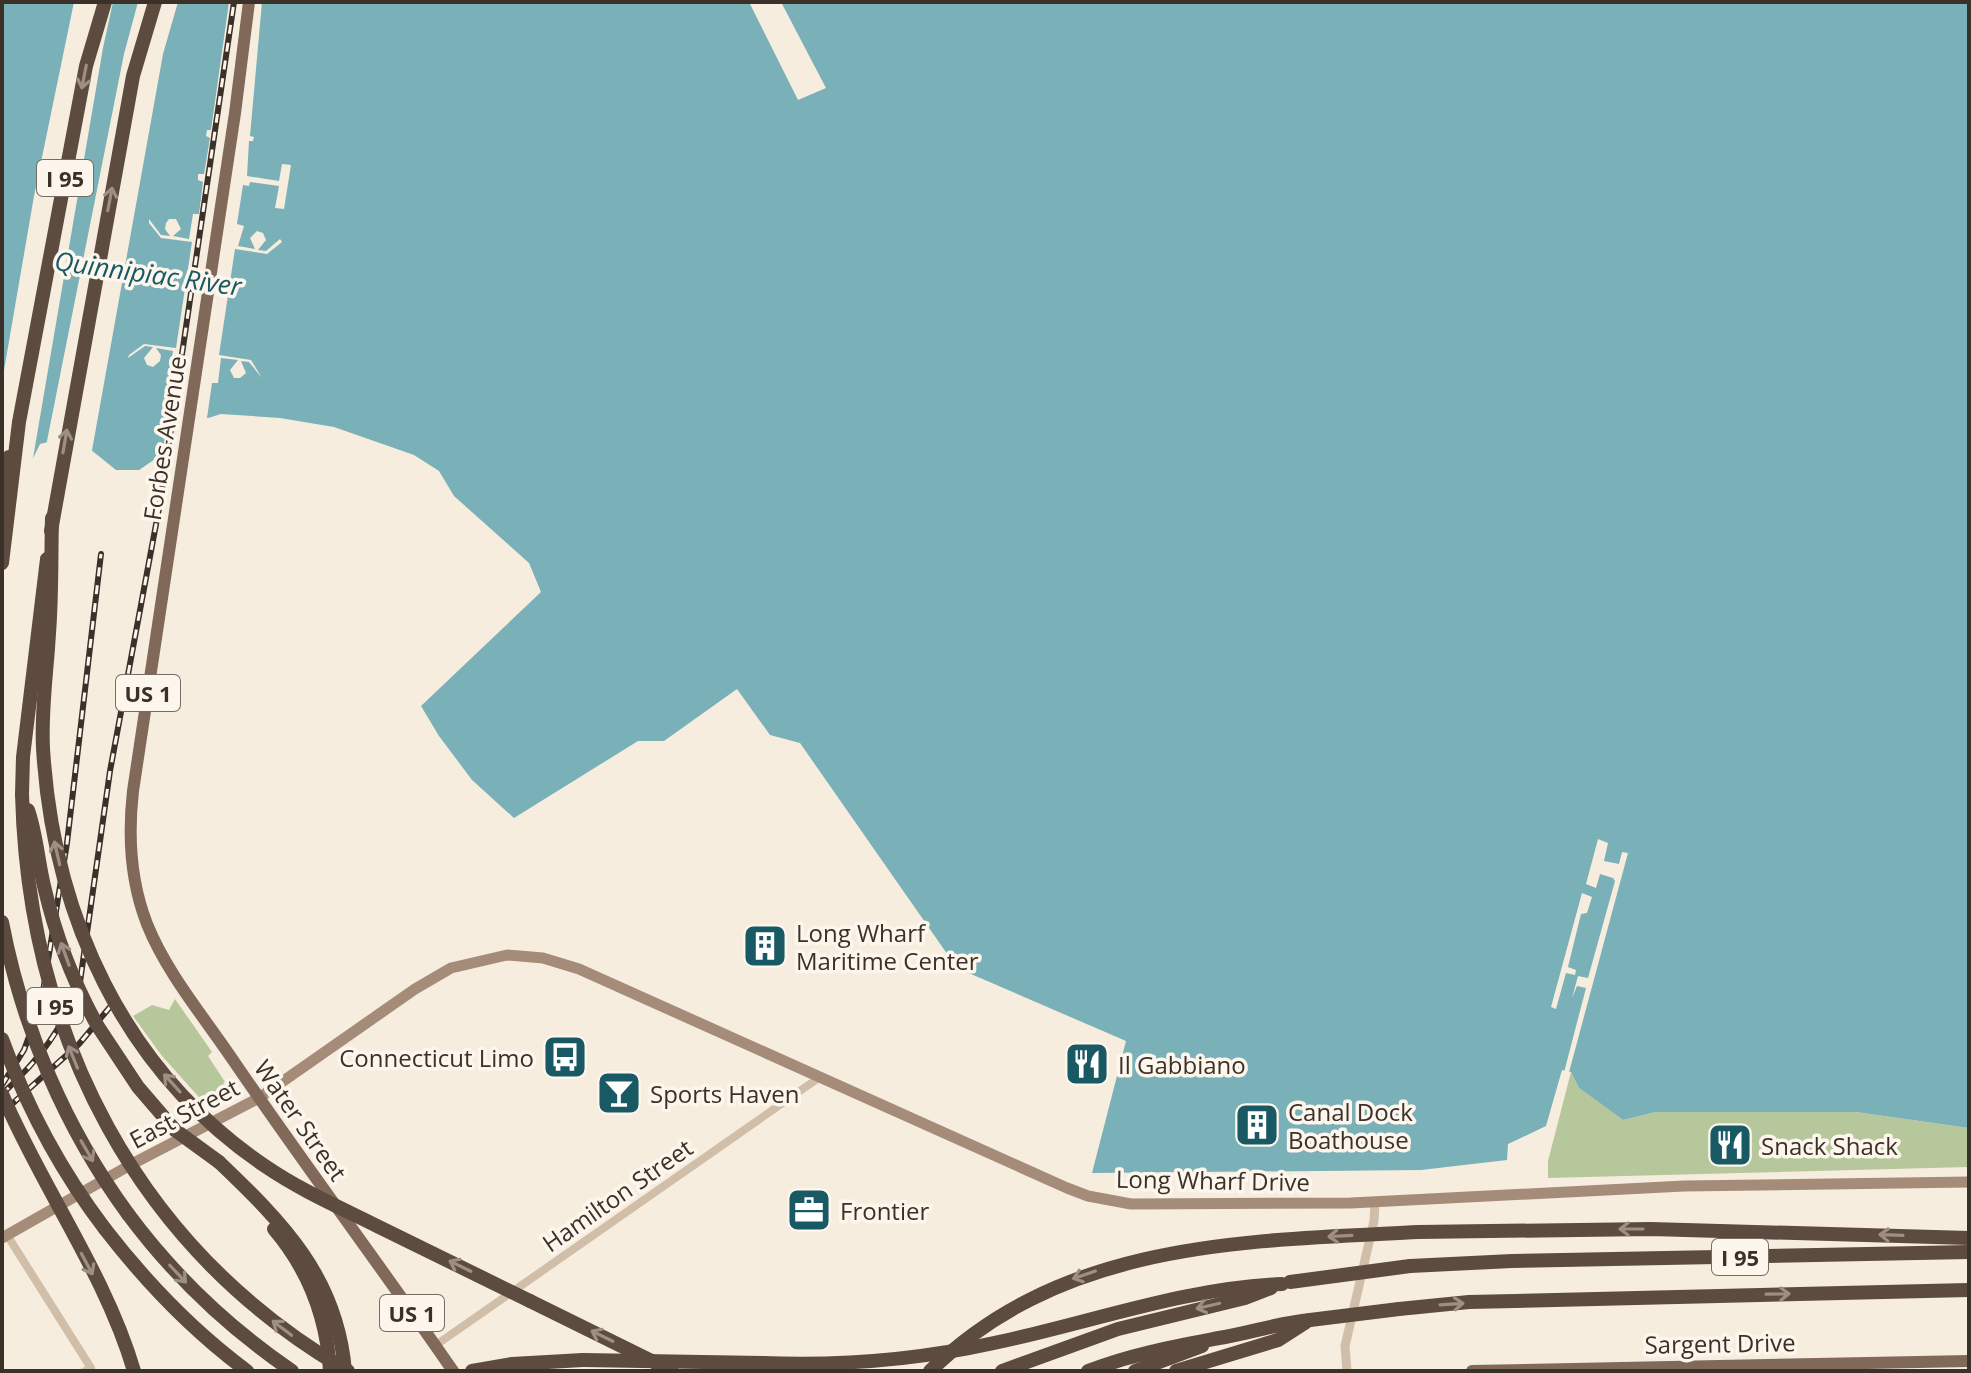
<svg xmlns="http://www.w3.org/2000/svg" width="1971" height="1373" font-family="'Open Sans',sans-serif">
<rect width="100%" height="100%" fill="#f6eddf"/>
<!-- green -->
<g fill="#b6c79c">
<path d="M175,999L212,1052L208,1056L225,1082L223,1083L226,1086L221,1097L207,1106L162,1056L133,1016L152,1005L169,1010Z"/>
<path d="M1571,1072L1579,1088L1623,1120L1656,1112H1856L1969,1128V1167L1548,1178V1161Z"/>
</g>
<!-- water -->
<path fill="#7ab0b7" d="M2,2H749L798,100L826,88L781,2H1969V1128L1856,1112H1656L1623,1120L1579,1088L1571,1072L1562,1070L1546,1126L1508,1144L1507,1160L1421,1170L1092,1173L1126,1041L957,968L800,743L770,735L737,689L664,741H638L514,818L472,780L439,736L421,706L541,592L529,563L454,496L439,471L414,455L334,427L280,418L221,414L186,425L161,455L139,470H116L85,445L60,439L40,444L2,521Z"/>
<!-- pier -->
<g fill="#f6eddf">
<path d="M74,2H113L103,48L31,470L6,523L2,525V382L34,196Z"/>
<path d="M138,2H178L163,54L91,456L83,449L60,443L46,446L124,54Z"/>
<path d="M229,2H262L250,136L254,137L253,141H249L247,176L279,181L282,164L291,165L284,209L275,208L279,186L250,182L249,186L243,185L237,224L244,226L238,246L255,249L250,238L257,231L263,233L266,240L258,250L266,251L280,239L282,242L267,254L235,249L219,355L251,360L262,378L249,362L241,361L246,373L240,378H234L230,370L238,360L221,358L218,383H212L207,418H213V421L189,429L163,458L157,460L158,456L162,455L168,417L162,415L163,412H168L173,377L169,376L173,351L156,348L161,355L160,361L153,367L147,365L144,358L153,347L145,346L128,358L129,355L144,344L176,348L192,242L161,238L149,223V219L161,235L170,236L165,229L166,223L169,219H176L181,229L173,236L189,239L193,214H199L203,182L198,180V174H204L210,138L206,136L207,130H211Z"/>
<path d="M1598,839L1608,843L1604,861L1619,864L1622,852L1628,853L1568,1076L1565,1075L1555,1107L1586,988L1577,986L1572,998L1578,976L1588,978L1615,881L1613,878L1600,874L1596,888L1586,884Z"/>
<path d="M1582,893L1592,897L1587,913L1581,914L1568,967L1576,970L1575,975L1566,973L1556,1009L1551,1007Z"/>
</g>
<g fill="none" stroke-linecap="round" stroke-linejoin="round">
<!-- minor -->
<g stroke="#d0bea9" stroke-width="8">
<path d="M7,1235L91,1368L85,1371"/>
<path d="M436,1345L820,1077"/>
</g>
<!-- tertiary -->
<path stroke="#d0bea9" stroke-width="9" d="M1347,1371L1345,1346L1374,1221L1375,1203"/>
<!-- secondary -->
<path stroke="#a48c79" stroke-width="11" d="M2,1238L132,1164L259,1098L415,989L451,968L507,955L543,958L579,969L1067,1188L1088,1196L1131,1204L1351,1203L1684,1186L1969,1182"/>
<!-- primary -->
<g stroke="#806959" stroke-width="12">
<path d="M249,2L235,113L133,791C128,835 131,883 147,924C167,974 205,1018 235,1063C306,1167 382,1268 453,1371"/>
<path d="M1472,1371L1969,1361"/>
</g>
<!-- motorway -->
<g stroke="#5e4b3f" stroke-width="14">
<path d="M2,481L9,457"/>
<path d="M51,531L133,76L155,2"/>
<path d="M2,563L19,422L86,66L105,2"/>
<path d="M22,794L23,757L47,559"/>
<path d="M97,1025L138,1087L175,1130"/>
<path d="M219,1162C283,1223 337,1277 345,1371"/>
<path d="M128,1214C174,1276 229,1328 292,1371"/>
<path d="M105,1229C146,1282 193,1331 247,1371"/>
<path d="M274,1229C308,1269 327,1318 330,1371"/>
<path d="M1418,1232L1651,1229L1969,1238"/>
<path d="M1410,1266L1512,1261L1969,1252"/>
<path d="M530,1301L672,1371"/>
<path d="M1399,1309L1469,1302L1969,1290"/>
<path d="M763,1363C841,1366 917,1360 994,1343C1090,1323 1183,1288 1282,1284"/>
<path d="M472,1371L512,1364L583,1360"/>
<path d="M1002,1371L1118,1329L1245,1298L1271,1288"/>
<path d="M1088,1371C1133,1354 1172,1347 1219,1338C1250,1333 1279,1323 1310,1320"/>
<path d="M1135,1371L1202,1346"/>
<path d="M1176,1371L1278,1340L1306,1322"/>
</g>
<!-- rail casing -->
<g stroke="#3c3129" stroke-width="6">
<g id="rail">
<path d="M2,1085L24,1050L41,1004L67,843L101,554"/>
<path d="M2,1094C40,1059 62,1030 80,982L110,771L160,503L234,2"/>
<path d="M2,1113L79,1044L110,1007"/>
</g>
</g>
<!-- rail -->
<use href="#rail" stroke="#fcf6ed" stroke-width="3" stroke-dasharray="9" stroke-linecap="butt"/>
<!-- motorway-bridge -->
<g stroke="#5e4b3f" stroke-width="14">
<path d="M52,518C51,556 52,595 49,633C47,671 41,709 43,748C53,915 123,1070 265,1166C300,1190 339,1207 377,1226C428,1251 479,1276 530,1301"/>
<path d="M22,794C28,1035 136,1248 348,1371"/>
<path d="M28,810C37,836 38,863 45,890C56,937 74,983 97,1025"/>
<path d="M2,922C22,1027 65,1128 128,1214"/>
<path d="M2,1039C27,1108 60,1170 105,1229"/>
<path d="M2,1094C42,1188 105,1273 134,1371"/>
<path d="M175,1130L219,1162"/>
<path d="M1290,1282L1410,1266"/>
<path d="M1310,1320L1399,1309"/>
<path d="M583,1360L763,1363"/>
<path d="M930,1371C1063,1241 1244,1241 1418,1232"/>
</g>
</g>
<!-- one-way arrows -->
<defs><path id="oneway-shaft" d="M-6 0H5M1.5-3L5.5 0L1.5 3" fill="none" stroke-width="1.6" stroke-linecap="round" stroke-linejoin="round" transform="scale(2)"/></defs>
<g stroke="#9d8f85">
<use href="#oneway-shaft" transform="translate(84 77) rotate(101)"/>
<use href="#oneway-shaft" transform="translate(110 199) rotate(-79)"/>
<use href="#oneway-shaft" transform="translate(65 441) rotate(-80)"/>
<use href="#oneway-shaft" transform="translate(57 853) rotate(-103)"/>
<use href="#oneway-shaft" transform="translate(65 954) rotate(-110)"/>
<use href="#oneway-shaft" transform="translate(73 1057) rotate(-112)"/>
<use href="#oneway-shaft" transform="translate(172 1083) rotate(-132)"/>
<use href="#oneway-shaft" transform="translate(87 1151) rotate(60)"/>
<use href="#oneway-shaft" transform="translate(1631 1229) rotate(-180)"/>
<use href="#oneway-shaft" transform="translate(1891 1235) rotate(-178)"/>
<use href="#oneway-shaft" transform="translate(1340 1236) rotate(177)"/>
<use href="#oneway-shaft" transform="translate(87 1264) rotate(62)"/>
<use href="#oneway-shaft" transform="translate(460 1266) rotate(-154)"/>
<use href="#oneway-shaft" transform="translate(178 1274) rotate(47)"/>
<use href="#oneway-shaft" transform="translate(1084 1275) rotate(161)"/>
<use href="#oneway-shaft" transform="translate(1778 1294) rotate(-1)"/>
<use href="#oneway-shaft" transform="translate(1452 1304) rotate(-4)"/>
<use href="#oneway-shaft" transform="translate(1208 1306) rotate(167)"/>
<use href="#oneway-shaft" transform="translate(282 1328) rotate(-143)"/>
<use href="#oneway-shaft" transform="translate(602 1336) rotate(-154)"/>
</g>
<!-- icons -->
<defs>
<g id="building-square" transform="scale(2.3)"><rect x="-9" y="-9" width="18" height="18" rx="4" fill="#195964" stroke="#fcf6ed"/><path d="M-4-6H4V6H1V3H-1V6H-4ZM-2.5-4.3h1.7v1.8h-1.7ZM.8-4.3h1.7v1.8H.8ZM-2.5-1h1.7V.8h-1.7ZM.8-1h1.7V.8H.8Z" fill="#fff"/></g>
<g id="bus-square" transform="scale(2.3)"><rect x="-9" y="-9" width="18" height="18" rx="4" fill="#195964" stroke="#fcf6ed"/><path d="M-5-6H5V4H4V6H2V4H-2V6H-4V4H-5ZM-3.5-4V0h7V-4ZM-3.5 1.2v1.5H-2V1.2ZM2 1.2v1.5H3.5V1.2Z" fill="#fff"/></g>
<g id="restaurant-square" transform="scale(2.3)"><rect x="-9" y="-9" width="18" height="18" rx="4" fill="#195964" stroke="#fcf6ed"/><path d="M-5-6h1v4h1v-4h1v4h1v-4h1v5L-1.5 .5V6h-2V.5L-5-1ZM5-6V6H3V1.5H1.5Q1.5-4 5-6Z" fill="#fff"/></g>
<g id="bar-square" transform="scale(2.3)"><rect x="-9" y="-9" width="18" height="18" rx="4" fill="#195964" stroke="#fcf6ed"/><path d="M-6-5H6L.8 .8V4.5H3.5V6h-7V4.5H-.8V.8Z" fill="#fff"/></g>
<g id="office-square" transform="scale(2.3)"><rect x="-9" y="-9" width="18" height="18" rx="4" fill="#195964" stroke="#fcf6ed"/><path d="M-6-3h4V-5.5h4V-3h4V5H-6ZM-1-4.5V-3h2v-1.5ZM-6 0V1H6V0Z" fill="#fff"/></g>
</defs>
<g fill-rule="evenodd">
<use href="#building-square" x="765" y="946"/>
<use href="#bus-square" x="565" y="1057"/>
<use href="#restaurant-square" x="1087" y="1064"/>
<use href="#bar-square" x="619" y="1093"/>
<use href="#building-square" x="1257" y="1125"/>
<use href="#restaurant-square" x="1730" y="1145"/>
<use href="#office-square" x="809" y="1210"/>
</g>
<g text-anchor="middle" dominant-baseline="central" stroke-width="7" stroke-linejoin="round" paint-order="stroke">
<!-- shield labels -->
<g fill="#fcf6ed" stroke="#766c64" stroke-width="2">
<rect x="37" y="160" width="56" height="36" rx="6"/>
<rect x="116" y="675" width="64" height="36" rx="6"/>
<rect x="27" y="988" width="56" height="36" rx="6"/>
<rect x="1712" y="1239" width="56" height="36" rx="6"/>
<rect x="380" y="1295" width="64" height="36" rx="6"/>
</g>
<g font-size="22" font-weight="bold" fill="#3c3129">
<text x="65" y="178">I 95</text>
<text x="148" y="693">US 1</text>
<text x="55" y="1006">I 95</text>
<text x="1740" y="1257">I 95</text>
<text x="412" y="1313">US 1</text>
</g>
<!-- street labels -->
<g font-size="24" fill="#3c3129" stroke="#fcf6ed">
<text transform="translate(164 438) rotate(-81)">Forbes Avenue</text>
<text transform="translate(184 1113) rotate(-28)">East Street</text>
<text transform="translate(301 1120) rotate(55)">Water Street</text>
<text transform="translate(1213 1180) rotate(1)">Long Wharf Drive</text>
<text transform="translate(617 1195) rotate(-35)">Hamilton Street</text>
<text transform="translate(1720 1343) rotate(-1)">Sargent Drive</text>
</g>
<!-- poi labels -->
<g font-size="24" fill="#3c3129" stroke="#fcf6ed" text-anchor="start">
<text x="796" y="932">Long Wharf<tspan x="796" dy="28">Maritime Center</tspan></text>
<text x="534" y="1057" text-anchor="end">Connecticut Limo</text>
<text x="1118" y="1064">Il Gabbiano</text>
<text x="650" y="1093">Sports Haven</text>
<text x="1288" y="1111">Canal Dock<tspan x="1288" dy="28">Boathouse</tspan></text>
<text x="1761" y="1145">Snack Shack</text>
<text x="840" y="1210">Frontier</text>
</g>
<!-- water labels -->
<g font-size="26" font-style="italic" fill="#195964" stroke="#fcf6ed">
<text transform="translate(148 273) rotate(8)">Quinnipiac River</text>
</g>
</g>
<!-- border -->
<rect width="1971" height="1373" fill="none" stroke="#3c3129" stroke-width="8"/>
</svg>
